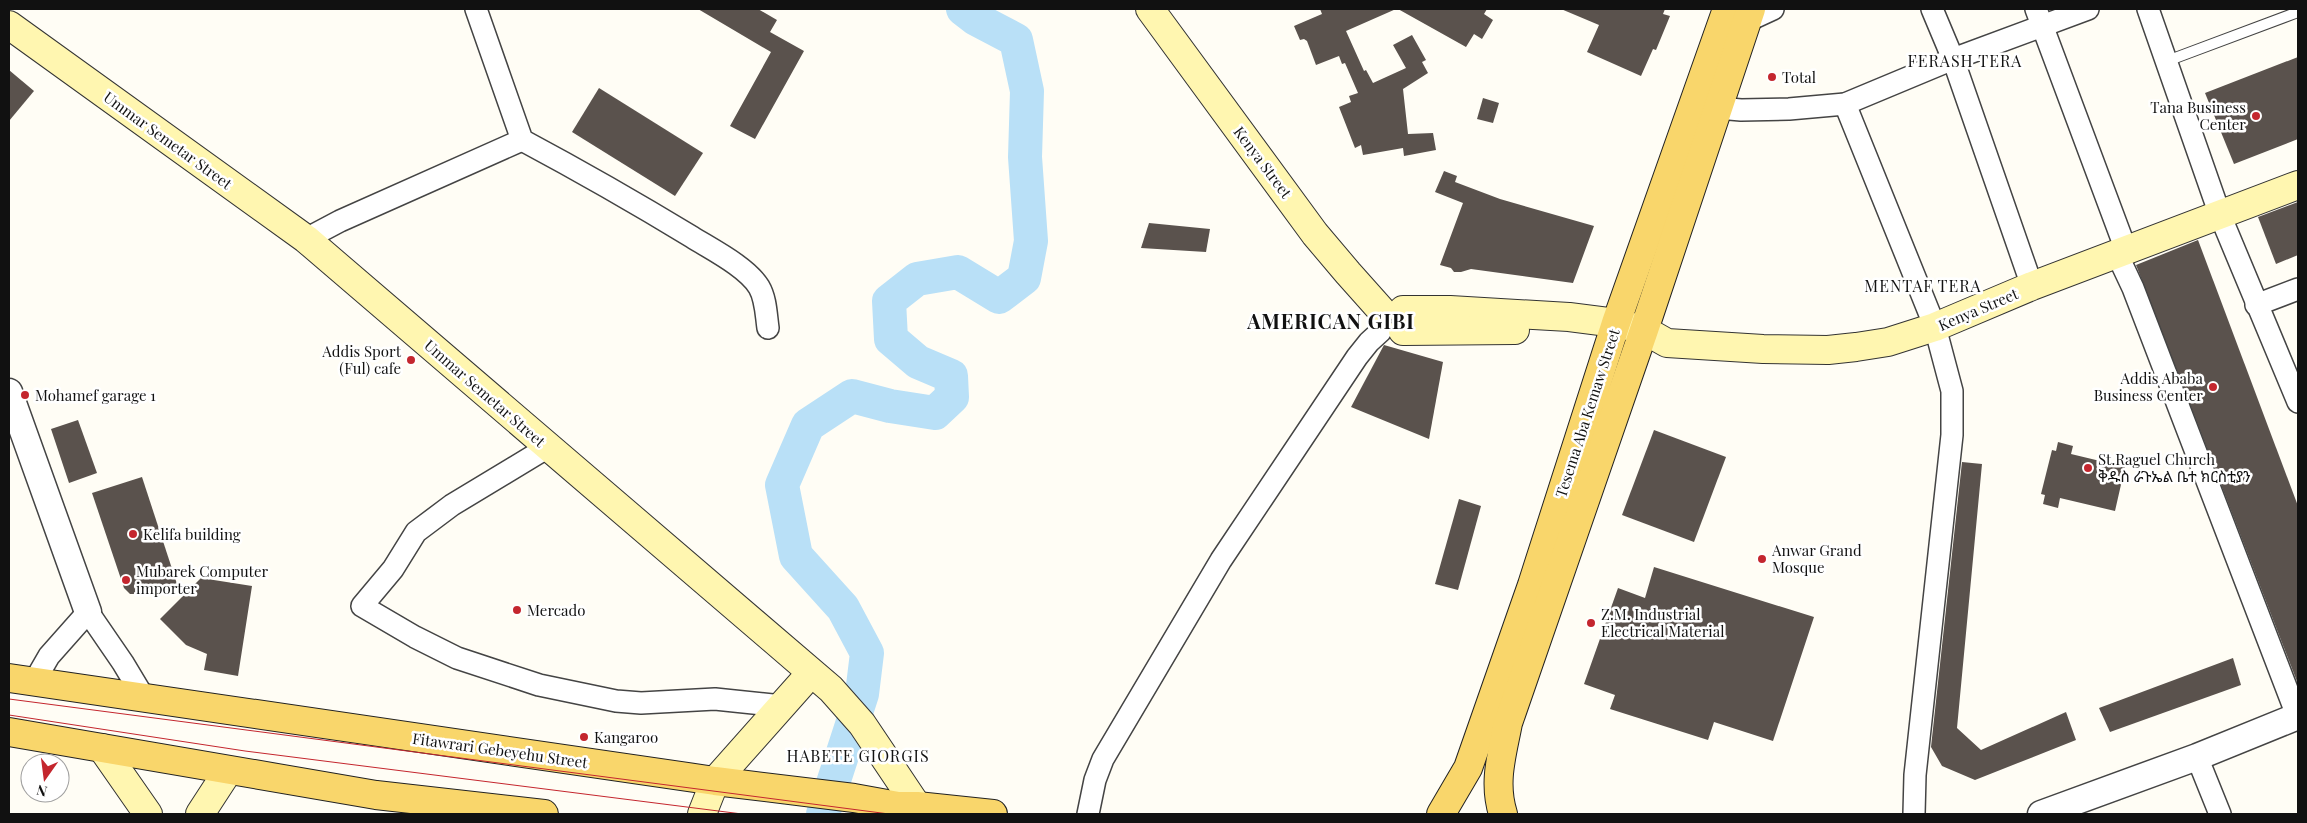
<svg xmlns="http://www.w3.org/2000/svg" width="2307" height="823" font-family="'Playfair Display','Noto Sans Ethiopic',serif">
<rect width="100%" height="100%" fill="#fffdf5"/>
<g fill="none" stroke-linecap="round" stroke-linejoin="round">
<!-- river -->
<path stroke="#b9e0f7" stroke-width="34" d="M823,814L862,694L867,653L843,608L796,556L782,485L808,425L852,396L890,406L935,413L952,397L951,376L918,362L891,339L889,301L917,279L958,272L999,297L1024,278L1031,241L1025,157L1027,91L1016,40L976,19L963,9"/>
</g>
<!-- building -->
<g fill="#5a524d">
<path d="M698,9H758L777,20L770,32L804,51L755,139L730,126L771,52Z"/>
<path d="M1320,9H1396L1346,31L1364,71L1366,70L1373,83L1406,68L1393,45L1412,35L1426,60L1422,62L1428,73L1403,89L1408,134L1433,133L1436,150L1404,156L1403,148L1363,155L1361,145L1355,148L1339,107L1351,102L1349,96L1358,93L1345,63L1342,64L1339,56L1316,65L1307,41L1304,39L1300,40L1294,26L1322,14Z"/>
<path d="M1398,9H1487L1484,14L1493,20L1482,39L1474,34L1466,47Z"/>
<path d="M1561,9H1665L1663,14L1670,16L1656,50L1653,49L1641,76L1587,52L1599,25Z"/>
<path d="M2298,57V139L2234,164L2205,93Z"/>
<path d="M9,70L34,91L9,121Z"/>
<path d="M599,88L703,153L675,196L572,132Z"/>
<path d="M1483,98L1499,103L1493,123L1477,119Z"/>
<path d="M1444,171L1457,176L1455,182L1500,199L1594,226L1573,283L1471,269L1461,272H1454L1451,268L1440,265L1463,203L1435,192Z"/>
<path d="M2298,202V255L2276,264L2258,217Z"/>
<path d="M1149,223L1210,229L1206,252L1141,248Z"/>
<path d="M2198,240L2298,506V684L2136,265Z"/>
<path d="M1384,345L1443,362L1429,439L1351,407Z"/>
<path d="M78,420L97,473L69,483L51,429Z"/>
<path d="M1654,430L1726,457L1694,542L1622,515Z"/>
<path d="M2058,442L2073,446L2071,454L2125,467L2115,511L2060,498L2058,508L2043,504L2045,495L2041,494L2052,450L2056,451Z"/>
<path d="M1962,462L1982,464L1957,728L1981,750L2066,712L2076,740L1975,780L1942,766L1931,747Z"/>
<path d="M142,477L177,584L140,594H130L124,588L92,493Z"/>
<path d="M1459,499L1481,506L1458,590L1435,584Z"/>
<path d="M1654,567L1814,617L1773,741L1714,722L1708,740L1610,709L1615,695L1584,684L1618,588L1645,598Z"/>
<path d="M201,578L252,586L238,676L204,670L207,654L186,645L160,619Z"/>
<path d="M2233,658L2241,685L2110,732L2099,708Z"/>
</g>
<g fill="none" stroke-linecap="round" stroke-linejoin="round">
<!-- service casing -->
<g stroke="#444" stroke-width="12">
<path id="service" d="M2167,61L2298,12"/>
</g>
<!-- minor casing -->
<g stroke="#444" stroke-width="24">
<g id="minor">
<path d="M476,9L522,140C580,171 636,203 692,237C711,249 747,267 759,287C766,299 766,314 768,328"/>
<path d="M1932,9L1953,59L2032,286"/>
<path d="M2036,9L2126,250"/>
<path d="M2148,9L2220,215L2298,402"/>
<path d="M1747,21L1773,9"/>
<path d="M1705,104L1718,108L1741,110L1789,109L1845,104L1953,59L2088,9"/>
<path d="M1845,104L1935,327L1952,391V435L1915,775L1914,814"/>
<path d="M306,239L340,221L522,140"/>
<path d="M2117,254L2133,288L2298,718"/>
<path d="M2256,305L2298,289"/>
<path d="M548,447L452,505L416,532L393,569L362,606L415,637L457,658L539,685L616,701L641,703L715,699L782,706"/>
<path d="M34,682L49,656L88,612L123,663L144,698"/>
<path d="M2197,757L2220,814"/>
<path d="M1088,814L1095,780L1103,759L1221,560L1357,357L1369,342L1381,331"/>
</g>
</g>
<!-- tertiary casing -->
<g stroke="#444" stroke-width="29">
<g id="tertiary">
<path d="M9,392L88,612"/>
<path d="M2041,814L2197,757L2298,716"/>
</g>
</g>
<!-- secondary casing -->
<g stroke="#333" stroke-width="30">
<g id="secondary">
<path d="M1150,9L1315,234L1348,273L1381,310"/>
<path d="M9,25L306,239L831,689L862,724L917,806L919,814"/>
<path d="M1403,310H1450L1569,317L1616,323L1644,330L1667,343L1763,349L1828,350L1856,347L1888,342L1935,327L2032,286L2298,185"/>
<path d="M1403,331L1515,330"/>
<path d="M102,748L148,814"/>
<path d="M200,814L228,771"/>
<path d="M702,814L715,781L811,673"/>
</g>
</g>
<!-- primary casing -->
<g stroke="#222" stroke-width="30">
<g id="primary">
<path d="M9,678L715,781L854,798L898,806H917L993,814"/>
<path d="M9,732L376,795L544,814"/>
<path d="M1441,814L1468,768L1532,585L1616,323L1727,9"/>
<path d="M1503,814C1493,782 1502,755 1508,723L1644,330L1751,9"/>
</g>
</g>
<!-- service -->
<use href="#service" stroke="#fff" stroke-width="10"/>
<!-- minor -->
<use href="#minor" stroke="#fff" stroke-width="21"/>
<!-- tertiary -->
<use href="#tertiary" stroke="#fff" stroke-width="26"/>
<!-- secondary -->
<use href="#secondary" stroke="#fff6b0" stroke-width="28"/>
<!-- primary -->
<use href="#primary" stroke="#f9d66b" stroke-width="28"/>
<!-- tram -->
<g stroke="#c4262e" stroke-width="1">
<path d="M9,699L889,814"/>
<path d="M9,715L245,751L742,814"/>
</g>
</g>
<!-- markers -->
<g fill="#c4262e" stroke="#fff" stroke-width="2">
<circle cx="1772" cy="77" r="5"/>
<circle cx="2256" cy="116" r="5"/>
<circle cx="411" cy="360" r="5"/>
<circle cx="2213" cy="387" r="5"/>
<circle cx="25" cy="395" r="5"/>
<circle cx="2088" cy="468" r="5"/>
<circle cx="133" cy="534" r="5"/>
<circle cx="1762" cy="559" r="5"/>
<circle cx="126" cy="580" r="5"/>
<circle cx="517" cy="610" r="5"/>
<circle cx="1591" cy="623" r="5"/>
<circle cx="584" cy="737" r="5"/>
</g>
<g text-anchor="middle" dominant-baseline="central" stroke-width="5" stroke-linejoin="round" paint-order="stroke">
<!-- poi labels -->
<g font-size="15" fill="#111" stroke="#fff" text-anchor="start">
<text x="1782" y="77">Total</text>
<text x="2246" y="107" text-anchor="end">Tana Business<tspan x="2246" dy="17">Center</tspan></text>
<text x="401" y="351" text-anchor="end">Addis Sport<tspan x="401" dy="17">(Ful) cafe</tspan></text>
<text x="2203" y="378" text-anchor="end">Addis Ababa<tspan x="2203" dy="17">Business Center</tspan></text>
<text x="35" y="395">Mohamef garage 1</text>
<text x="2098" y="459">St.Raguel Church<tspan x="2098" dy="17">ቅዱስ ራጉኤል ቤተ ክርስቲያን</tspan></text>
<text x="143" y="534">Kelifa building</text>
<text x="1772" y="550">Anwar Grand<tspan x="1772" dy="17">Mosque</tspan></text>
<text x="136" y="571">Mubarek Computer<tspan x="136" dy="17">importer</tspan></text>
<text x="527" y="610">Mercado</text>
<text x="1601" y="614">Z.M. Industrial<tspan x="1601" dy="17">Electrical Material</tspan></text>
<text x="594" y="737">Kangaroo</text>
</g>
<!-- street labels -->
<g font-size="15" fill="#111" stroke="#fff">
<text transform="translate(168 140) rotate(36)">Ummar Semetar Street</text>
<text transform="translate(1263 162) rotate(53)">Kenya Street</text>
<text transform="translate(1978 309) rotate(-23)">Kenya Street</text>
<text transform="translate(485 393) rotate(41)">Ummar Semetar Street</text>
<text transform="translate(1587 413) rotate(-72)">Tesema Aba Kemaw Street</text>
<text transform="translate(500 750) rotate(8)">Fitawrari Gebeyehu Street</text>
</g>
<!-- neighbourhood labels -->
<g font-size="16" letter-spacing="1" fill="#111" stroke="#fff">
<text x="1965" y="60">FERASH TERA</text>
<text x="1923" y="285">MENTAF TERA</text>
<text x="858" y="755">HABETE GIORGIS</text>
</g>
<!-- district labels -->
<g font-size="20" font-weight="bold" letter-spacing="1" fill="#111" stroke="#fff">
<text x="1331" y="320">AMERICAN GIBI</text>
</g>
</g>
<!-- border -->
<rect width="2307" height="823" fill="none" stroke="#111111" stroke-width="20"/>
<!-- north arrow -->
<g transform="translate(45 778) rotate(194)"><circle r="24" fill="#ffffff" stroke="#a0a0a0"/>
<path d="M0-4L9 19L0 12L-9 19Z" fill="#c4262e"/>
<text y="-8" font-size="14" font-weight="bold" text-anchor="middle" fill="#111111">N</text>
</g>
</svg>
